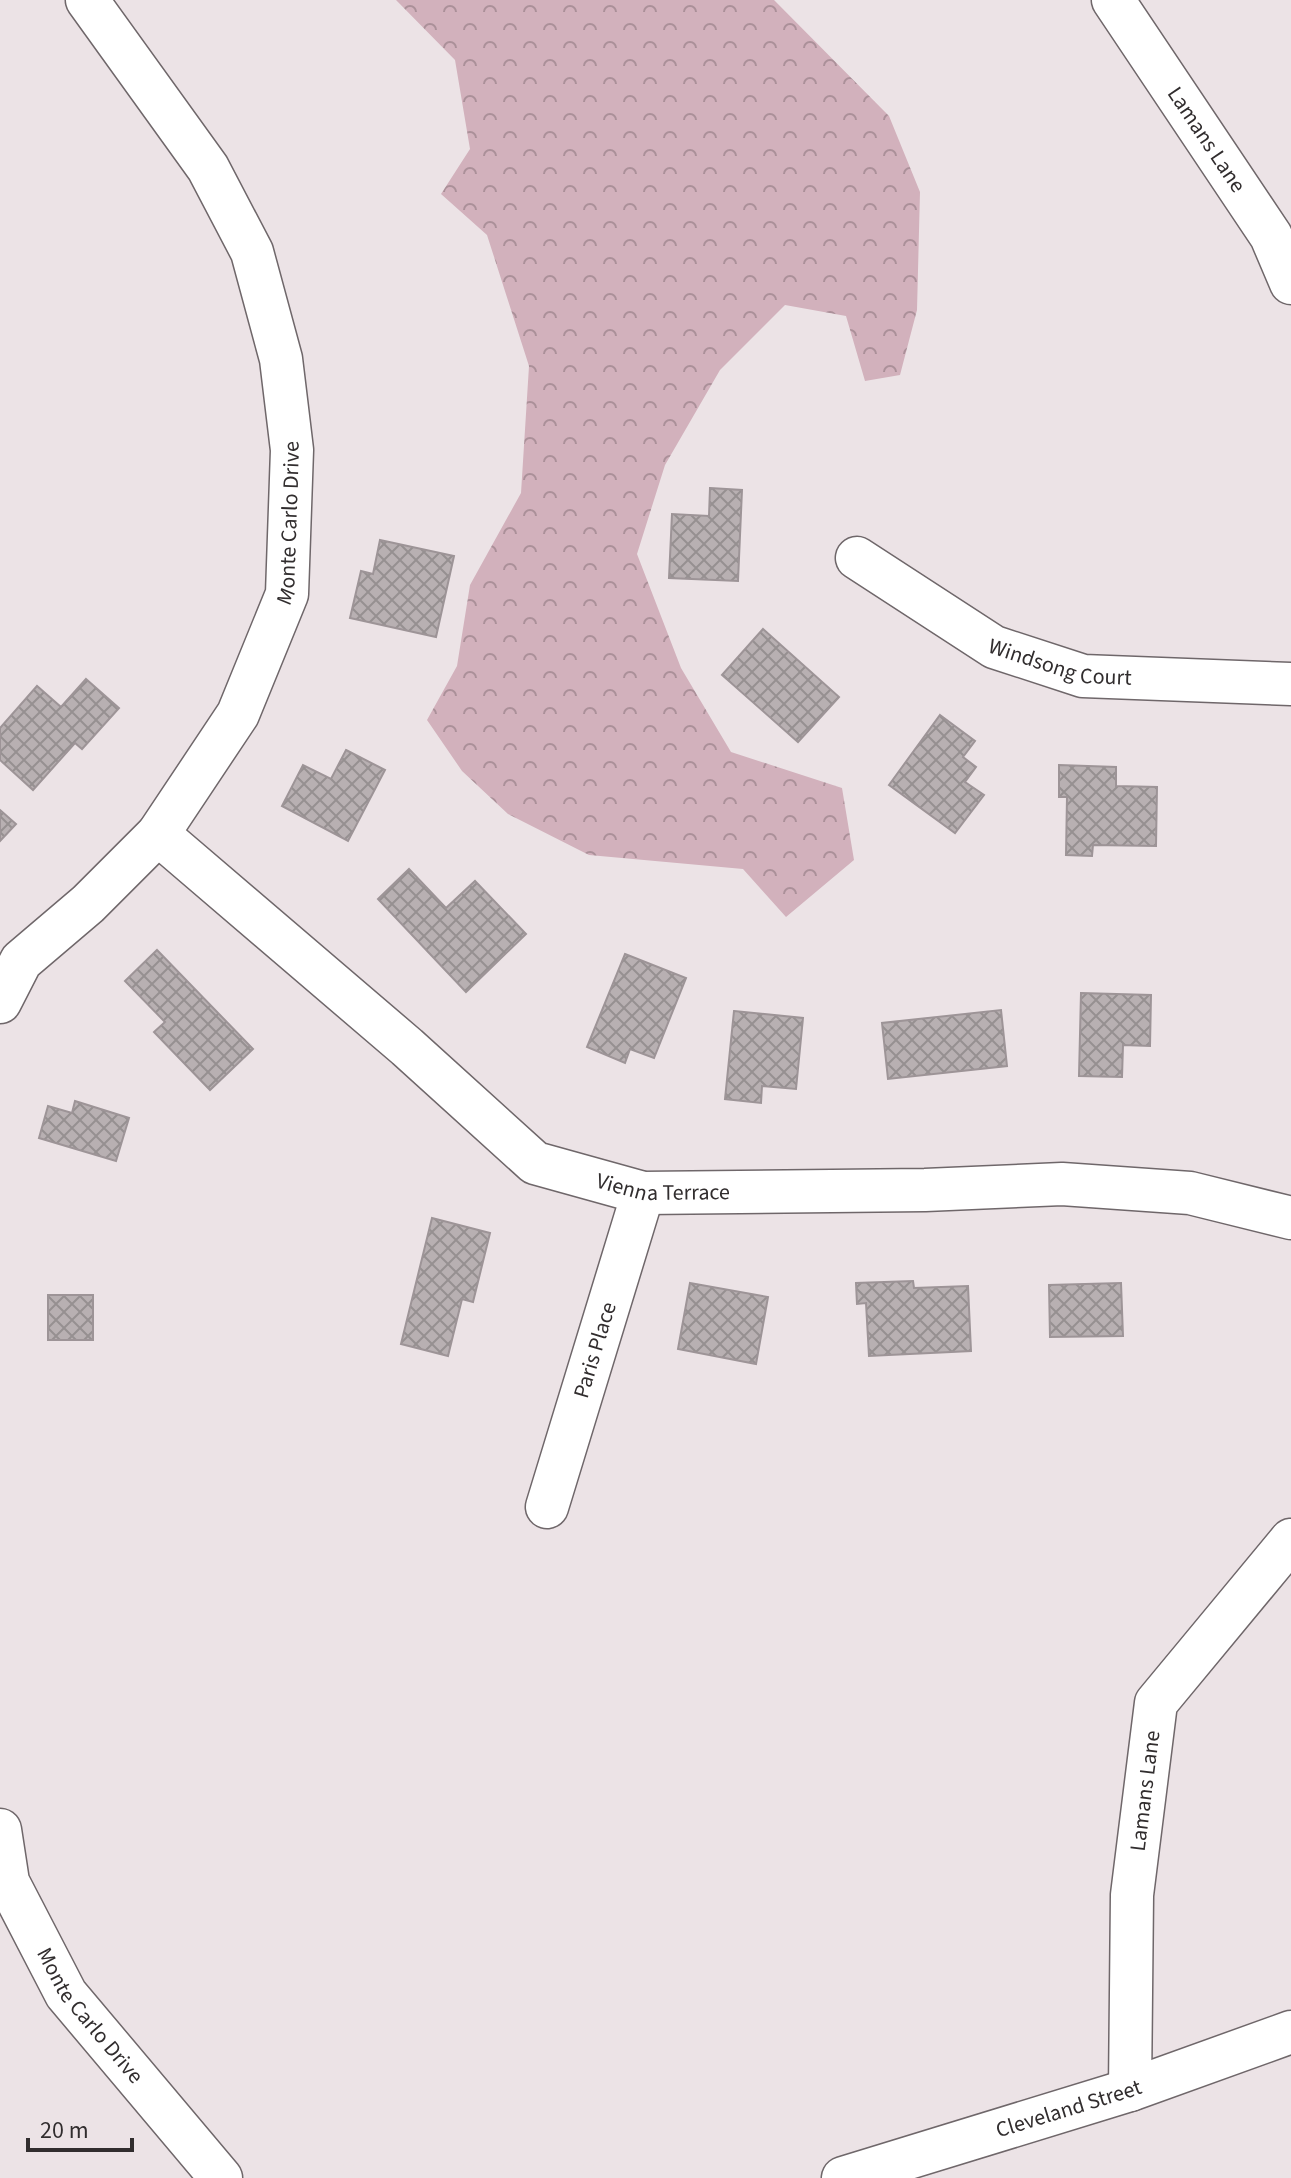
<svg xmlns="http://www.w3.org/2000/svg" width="1291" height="2178" font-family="'Source Sans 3',sans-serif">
<defs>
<pattern id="forest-crowns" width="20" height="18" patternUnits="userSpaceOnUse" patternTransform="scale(2)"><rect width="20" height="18" fill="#d2b1bc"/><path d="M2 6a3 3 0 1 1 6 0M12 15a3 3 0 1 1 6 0" fill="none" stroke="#ab9099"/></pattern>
<pattern id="building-cross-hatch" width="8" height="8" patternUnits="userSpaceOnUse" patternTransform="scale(2)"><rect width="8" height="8" fill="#b8b0b2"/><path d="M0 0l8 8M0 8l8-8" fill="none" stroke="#969091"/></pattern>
</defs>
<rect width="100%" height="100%" fill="#ece3e6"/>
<!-- forest -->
<path fill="url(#forest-crowns)" d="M396,0H774L889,116L920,192L917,310L900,375L865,381L846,316L785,305L720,370L665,465L637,554L681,668L731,752L842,788L854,860L786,917L743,869L589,855L508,814L462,771L427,720L457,666L470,585L521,493L529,366L487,235L441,194L470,149L455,60Z"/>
<!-- building -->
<g fill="url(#building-cross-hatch)" stroke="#9d9497" stroke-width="2">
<path d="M710,488L742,490L738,581L669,578L672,514L709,516Z"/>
<path d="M380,540L454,556L436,637L350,618L361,571L373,574Z"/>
<path d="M763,629L839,697L798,742L722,675Z"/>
<path d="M86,679L119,708L82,749L75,743L33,790L0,760V728L37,686L61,707Z"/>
<path d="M940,715L975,741L963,757L976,767L965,782L984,795L955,833L889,785Z"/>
<path d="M346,750L385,770L348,841L282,806L303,765L331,779Z"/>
<path d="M1059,765L1116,767V786L1157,787L1156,846L1093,845L1092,856L1066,855L1067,797H1059Z"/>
<path d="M0,810L16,824L0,841Z"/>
<path d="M409,869L446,908L475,881L526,934L466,992L378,899Z"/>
<path d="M157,950L253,1049L210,1090L154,1032L165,1022L125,981Z"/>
<path d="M625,954L686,978L654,1058L630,1049L625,1063L587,1047Z"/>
<path d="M1081,993L1151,995L1150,1046L1123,1045L1122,1077L1079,1076Z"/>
<path d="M1001,1010L1007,1066L888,1079L882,1023Z"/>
<path d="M734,1011L803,1018L796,1089L762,1086L761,1103L725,1099Z"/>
<path d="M75,1101L129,1118L116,1161L39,1138L48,1106L72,1113Z"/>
<path d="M432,1218L490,1233L473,1302L462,1299L448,1356L401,1344Z"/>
<path d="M913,1281L914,1288L968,1286L971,1351L869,1356L866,1303L857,1304L856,1283Z"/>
<path d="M690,1283L768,1297L756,1364L678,1349Z"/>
<path d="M1121,1283L1123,1336L1050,1337L1049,1285Z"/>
<rect x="48" y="1295" width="45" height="45"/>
</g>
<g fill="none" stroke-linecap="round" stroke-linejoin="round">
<!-- minor casing -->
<g stroke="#6f676a" stroke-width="45">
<g id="minor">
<path id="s1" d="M1113,0L1271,236L1291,283"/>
<path id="s2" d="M857,558L994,647L1083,676L1291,684"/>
<path id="s3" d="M158,834L407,1047L535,1163L643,1193L925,1190L1062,1184L1190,1193L1291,1218"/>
<path id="s4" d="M0,1002L21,961L88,904L158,834L238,714L287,594L292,450L281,359L252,252L208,168L87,0"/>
<path id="s5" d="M547,1507L643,1193"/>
<path id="s6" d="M0,1830L8,1882L66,1994L221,2178"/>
<path id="s7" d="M1130,2090L1132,1895L1156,1703L1291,1540"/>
<path id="s8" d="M843,2178L1130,2090L1291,2032"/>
</g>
</g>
<!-- minor -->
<use href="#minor" stroke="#fff" stroke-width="42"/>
</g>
<g text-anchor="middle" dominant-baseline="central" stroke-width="8" stroke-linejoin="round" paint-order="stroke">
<!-- street labels -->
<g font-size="22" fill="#312d2e" stroke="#ece3e6">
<text stroke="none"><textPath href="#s1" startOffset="168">Lamans Lane</textPath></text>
<text stroke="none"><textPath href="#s4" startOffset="578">Monte Carlo Drive</textPath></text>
<text stroke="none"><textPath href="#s2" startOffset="232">Windsong Court</textPath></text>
<text stroke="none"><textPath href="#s3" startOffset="632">Vienna Terrace</textPath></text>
<text stroke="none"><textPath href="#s5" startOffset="164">Paris Place</textPath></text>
<text stroke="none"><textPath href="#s7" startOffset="300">Lamans Lane</textPath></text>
<text stroke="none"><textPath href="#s6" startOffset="210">Monte Carlo Drive</textPath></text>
<text stroke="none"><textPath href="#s8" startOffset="236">Cleveland Street</textPath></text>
</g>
</g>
<!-- scale -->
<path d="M28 2138v12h104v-12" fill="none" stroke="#312d2e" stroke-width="4"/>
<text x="40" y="2138" font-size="24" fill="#312d2e" stroke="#ece3e6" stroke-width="6" paint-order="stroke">20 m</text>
</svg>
